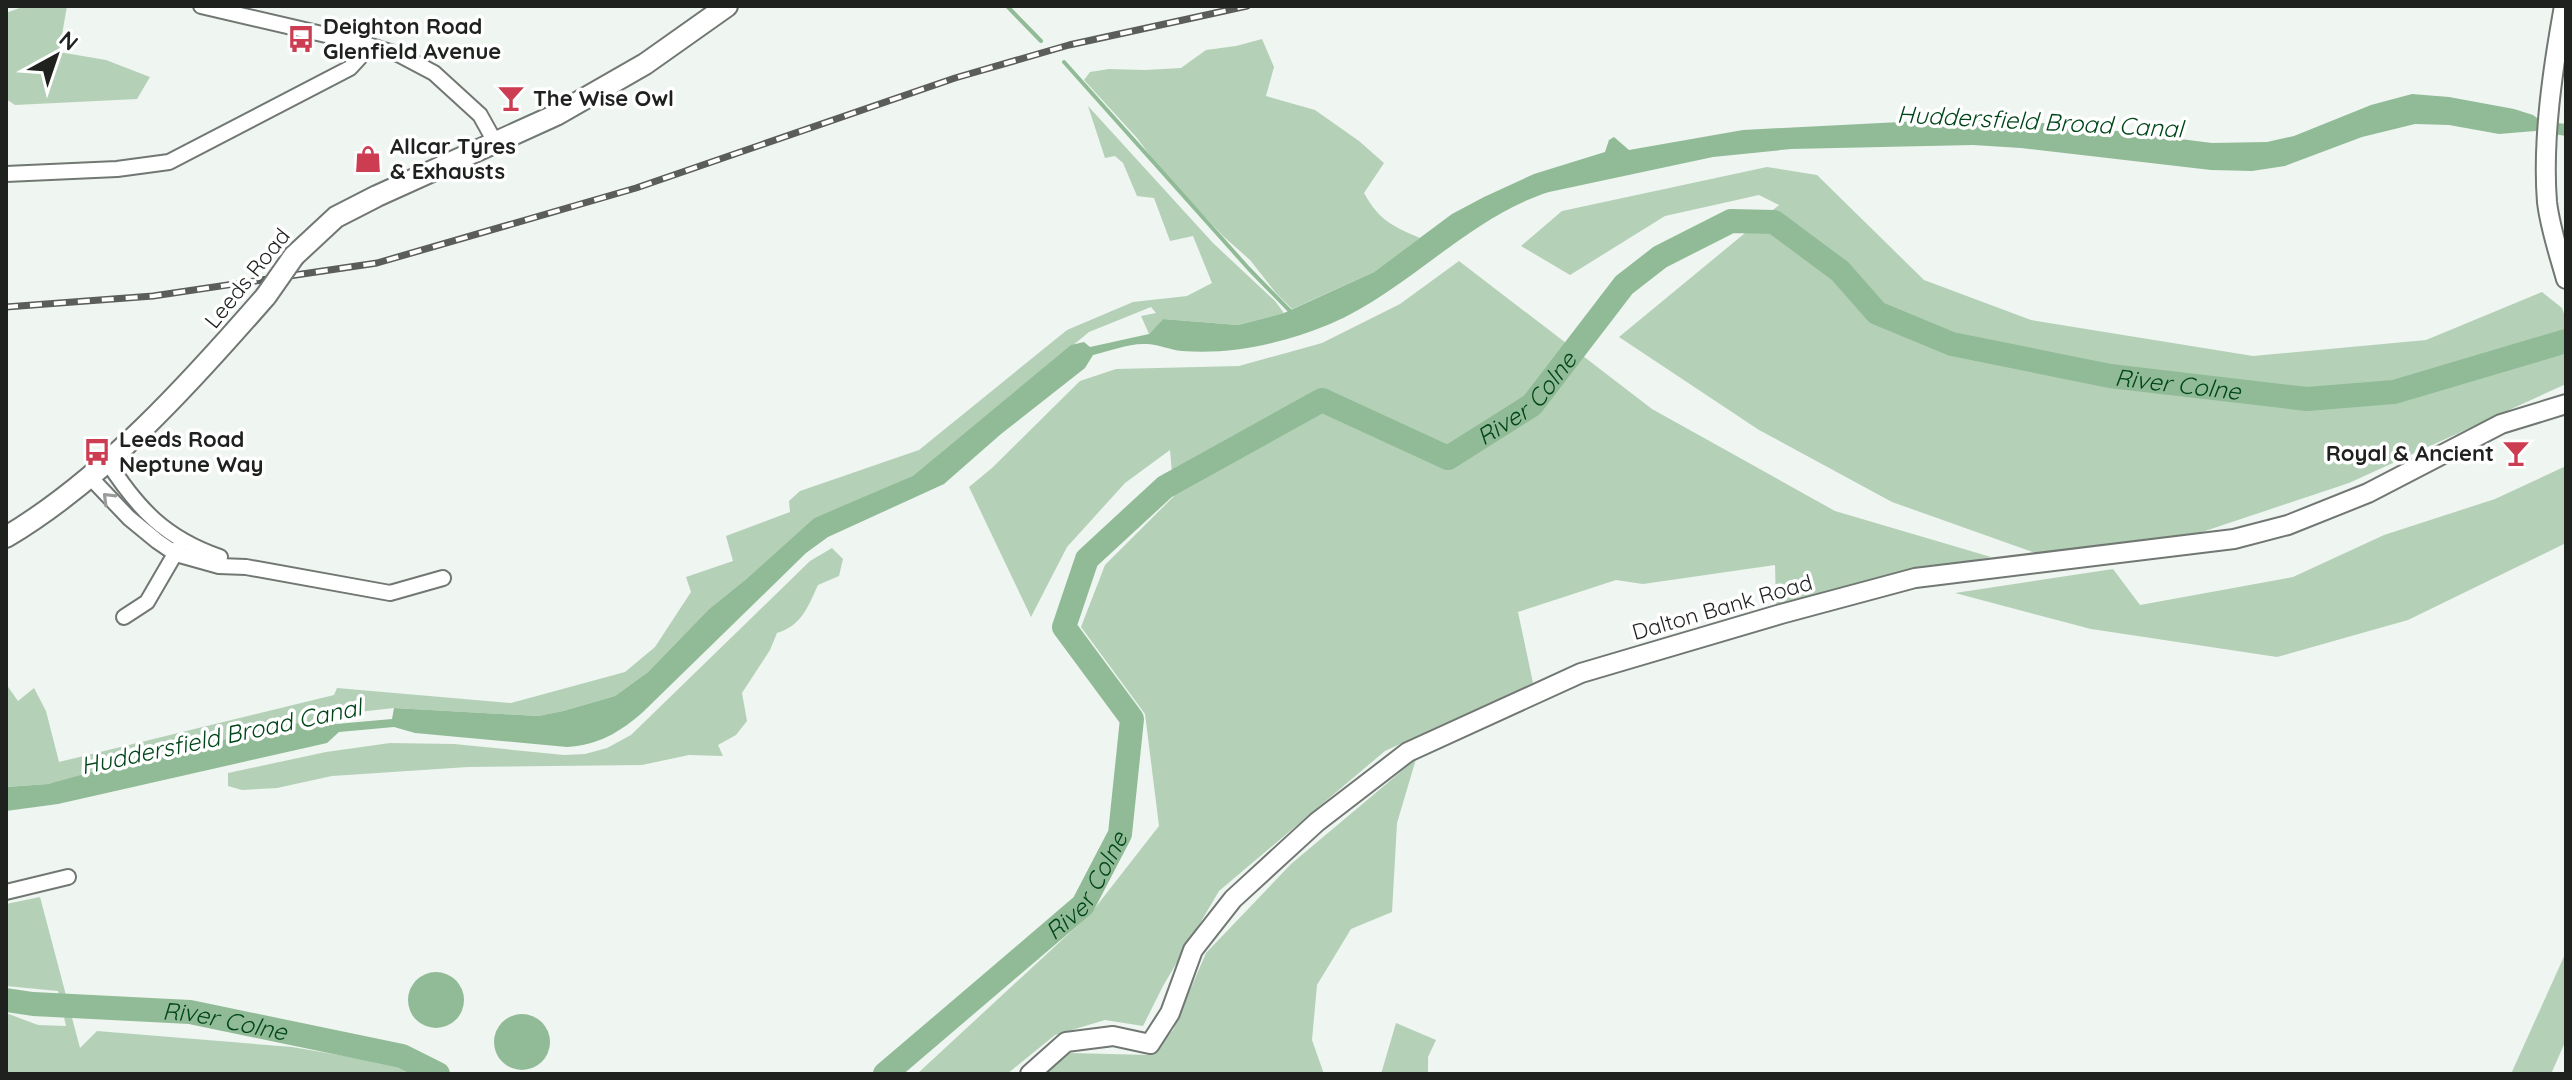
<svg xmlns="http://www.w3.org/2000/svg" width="2572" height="1080" font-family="Quicksand,sans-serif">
<rect width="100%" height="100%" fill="#eff5f0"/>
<!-- green -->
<g fill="#b4d1b8">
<path d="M25,6H67L59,52L106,60L150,77L137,99L15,105L6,99V13Z"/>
<path d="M1262,39L1274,67L1266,96L1315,110L1359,141L1384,163L1364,193C1379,220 1392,226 1420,238L1374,272L1292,309L1276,293L1250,260L1223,236L1160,169L1137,138L1084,80L1090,72L1109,69L1145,70L1181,68L1206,50L1236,46Z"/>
<path d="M1088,106L1213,243L1275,301L1284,313L1238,325L1163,319L1149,334L1141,316L1156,313L1151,307L1089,332L913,477L814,518L745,580L709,609L648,672L615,696L563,711L538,716L394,708L350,713L48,784L6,787V684L18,701L34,688L46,711L59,762L334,695L337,688L511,703L625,672L655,647L691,592L686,577L733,561L726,536L790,512L789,501L800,491L919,450L1067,330L1133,302L1187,296L1212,283L1193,236L1170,241L1154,198L1137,196L1123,163L1115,156L1105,158Z"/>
<path d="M1767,167L1817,175L1924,280L2031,320L2253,356L2426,340L2542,292L2562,308L2566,320V384L2349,483L2178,540L2041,555L1892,502L1759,430L1619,337L1779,205L1759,195L1665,216L1570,275L1521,246L1562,211Z"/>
<path d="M1459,261L1652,409L1835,511L1991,557L1875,580L1776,606L1775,565L1643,584L1616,580L1518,612L1533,683L1385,751L1219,891L1163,986L1143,1026L1105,1020L1055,1035L1007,1074H917L1091,913L1159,826L1145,714L1081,627L1105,565L1174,496L1170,450L1125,483L1067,547L1031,617L969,487L992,468L1080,381L1116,369L1239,366L1322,343L1400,304Z"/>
<path d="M2566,466V543L2408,620L2277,657L2091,629L1955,593L2113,569L2140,605L2293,577L2384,535L2495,499Z"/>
<path d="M832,548L843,559L839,576L818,585C808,607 801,626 777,633L770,650L742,693L747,721L736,735L718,745L723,756L689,755L642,765L468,767L332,776L277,788L242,790L228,786V773L326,752L390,743L454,744L564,755L585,754L607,748L631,735L810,561Z"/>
<path d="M1416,759L1397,823L1392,912L1351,929L1317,985L1312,1040L1324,1074H1044L1070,1053L1150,1055L1173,1030L1206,953L1291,864Z"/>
<path d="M40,897L80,1048L97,1031L292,1047L403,1066L414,1074H6V1013L38,1025L66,1026L58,991L6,986V904Z"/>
<path d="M2566,952V1040L2551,1074H2511Z"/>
<path d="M1396,1023L1436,1040L1428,1057V1074H1381Z"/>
</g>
<!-- water -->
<g fill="#91bb97">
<path d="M2412,94L2449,97L2514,109L2533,115L2541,121L2566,124V136L2535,131L2499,134L2449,125L2415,124L2362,137L2285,166L2252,171L2211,170L2021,148L1973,145L1791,149L1713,157L1549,192C1469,217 1409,290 1330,324C1284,343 1233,355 1182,351C1170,350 1158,344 1146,344C1130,343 1109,351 1093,355L1085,368L1001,434L944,484L828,537L806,553L643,712C620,732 599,745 567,747L415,733L394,727L339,732L327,743L58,804L6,811V787L48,784L147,757L326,717L336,724L392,719L394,708L538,716L563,711L615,696L648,672L709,609L745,580L814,518L913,476L1071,345L1084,342L1090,347L1149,334L1163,319L1238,325L1284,313L1374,272L1452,214L1484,197L1534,174L1605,152L1609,140L1614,137L1629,150L1743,130L1959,119L2062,124L2212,143L2267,142L2294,136L2371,105Z"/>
<circle cx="436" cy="1000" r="28"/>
<circle cx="522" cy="1042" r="28"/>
</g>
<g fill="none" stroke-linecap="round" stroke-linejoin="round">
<!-- stream -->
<g stroke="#91bb97" stroke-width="4">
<path d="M1007,6L1041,41"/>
<path d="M1064,62L1249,269L1291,312"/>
</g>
<!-- river -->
<g stroke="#91bb97" stroke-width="24">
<path id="s1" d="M6,1000L33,1004L190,1012L402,1056L438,1074"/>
<path id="s2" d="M885,1074L1083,905L1120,834L1132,719L1064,627L1087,559L1165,487L1322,400L1448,458L1532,405L1624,285L1660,257L1731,221L1774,222L1840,271L1877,313L1952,344L2110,376L2307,399L2394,392L2566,341"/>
</g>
<!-- street casing -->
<g stroke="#717772" stroke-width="18">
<g id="street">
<path d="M201,6L365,44L400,55L434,73L480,115L495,142"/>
<path d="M6,174L117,169L169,162L350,68L362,55L365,44"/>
<path d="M107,461C138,509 165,538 220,557"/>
<path d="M89,476L129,518L157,541L176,554L219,566L246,567L390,593L443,578"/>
<path d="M124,617L147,602L179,547"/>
<path d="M6,892L68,877"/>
</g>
</g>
<!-- secondary casing -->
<g stroke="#717772" stroke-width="22">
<g id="secondary">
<path d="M2564,6C2553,67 2542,140 2547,202C2550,228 2559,254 2566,279"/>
<path d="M1030,1074L1066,1042L1113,1036L1150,1044L1170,1013L1193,950L1233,899L1317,822L1408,752L1581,673L1781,614L1915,578L2234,539L2288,525L2368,493L2501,424L2566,404"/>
</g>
</g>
<!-- primary casing -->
<g stroke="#717772" stroke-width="24">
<g id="primary">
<path d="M294,256L336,217L377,196L556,115L645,64L727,6"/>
<path d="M6,537C104,479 192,381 266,296"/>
</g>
</g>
<!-- street -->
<use href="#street" stroke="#fff" stroke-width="14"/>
<!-- secondary -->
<use href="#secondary" stroke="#fff" stroke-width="18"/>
<!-- primary -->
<use href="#primary" stroke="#fff" stroke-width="20"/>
<!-- rail casing -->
<g stroke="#5a5d5a" stroke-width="7">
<path id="rail" d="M6,307L153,296L377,263L636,188L955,78L1069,45L1247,6"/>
</g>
<!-- rail -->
<use href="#rail" stroke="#fff" stroke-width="4" stroke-dasharray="12" stroke-linecap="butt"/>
<!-- primary-bridge casing -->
<g stroke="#717772" stroke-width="24" stroke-linecap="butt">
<path id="primary-bridge" d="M266,296L294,256"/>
</g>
<!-- primary-bridge -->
<use href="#primary-bridge" stroke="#fff" stroke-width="20"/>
</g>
<!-- one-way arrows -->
<defs><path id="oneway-chevron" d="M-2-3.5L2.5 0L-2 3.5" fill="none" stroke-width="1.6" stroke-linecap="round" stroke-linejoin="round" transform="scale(2)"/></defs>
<use stroke="#9a9b9a" href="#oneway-chevron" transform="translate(108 498) rotate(-135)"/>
<!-- icons -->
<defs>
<g id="bus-bare" transform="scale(2.16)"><path d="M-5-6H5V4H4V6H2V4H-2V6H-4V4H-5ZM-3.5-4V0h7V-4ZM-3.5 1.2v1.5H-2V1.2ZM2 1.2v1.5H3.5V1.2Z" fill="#cd3d51" stroke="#fff" stroke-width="2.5" paint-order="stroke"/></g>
<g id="bar-bare" transform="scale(2.16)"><path d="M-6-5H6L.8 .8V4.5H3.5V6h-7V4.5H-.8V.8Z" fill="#cd3d51" stroke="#fff" stroke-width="2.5" paint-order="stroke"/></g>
<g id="shop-bare" transform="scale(2.16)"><path d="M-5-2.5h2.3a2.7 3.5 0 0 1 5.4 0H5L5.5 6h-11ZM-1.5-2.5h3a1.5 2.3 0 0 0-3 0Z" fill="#cd3d51" stroke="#fff" stroke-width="2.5" paint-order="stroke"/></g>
</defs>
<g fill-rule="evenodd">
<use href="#bus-bare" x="301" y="39"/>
<use href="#bar-bare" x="511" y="98"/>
<use href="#shop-bare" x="368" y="159"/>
<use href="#bus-bare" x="97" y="452"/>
<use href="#bar-bare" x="2516" y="453"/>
</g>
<g text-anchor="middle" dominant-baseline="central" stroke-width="7" stroke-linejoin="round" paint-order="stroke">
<!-- poi labels -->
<g font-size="22" font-weight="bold" fill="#1f211f" stroke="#fff" text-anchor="start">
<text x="323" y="26">Deighton Road<tspan x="323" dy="25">Glenfield Avenue</tspan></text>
<text x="533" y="98">The Wise Owl</text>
<text x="390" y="146">Allcar Tyres<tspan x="390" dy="25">&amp; Exhausts</tspan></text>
<text x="119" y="439">Leeds Road<tspan x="119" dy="25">Neptune Way</tspan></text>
<text x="2494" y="453" text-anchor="end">Royal &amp; Ancient</text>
</g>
<!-- street labels -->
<g font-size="22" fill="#1f211f" stroke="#fff">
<text transform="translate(247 278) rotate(-51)">Leeds Road</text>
<text transform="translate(1722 607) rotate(-16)">Dalton Bank Road</text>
</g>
<!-- water labels -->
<g font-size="24" font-style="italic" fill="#004619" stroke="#fff">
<text transform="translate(2040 121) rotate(3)">Huddersfield Broad Canal</text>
<text stroke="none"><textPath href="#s2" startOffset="1934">River Colne</textPath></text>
<text stroke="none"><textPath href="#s2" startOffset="1166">River Colne</textPath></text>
<text transform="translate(221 736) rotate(-12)">Huddersfield Broad Canal</text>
<text stroke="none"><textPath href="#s2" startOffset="278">River Colne</textPath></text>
<text stroke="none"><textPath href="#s1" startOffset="220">River Colne</textPath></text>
</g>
</g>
<!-- border -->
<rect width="2572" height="1080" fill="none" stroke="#1f211f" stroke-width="16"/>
<!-- north arrow -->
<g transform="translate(56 56) rotate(40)" stroke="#ffffff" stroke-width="6" paint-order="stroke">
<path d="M0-6L14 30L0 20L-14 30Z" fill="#1f211f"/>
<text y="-12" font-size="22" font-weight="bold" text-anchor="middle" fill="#1f211f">N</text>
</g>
</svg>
